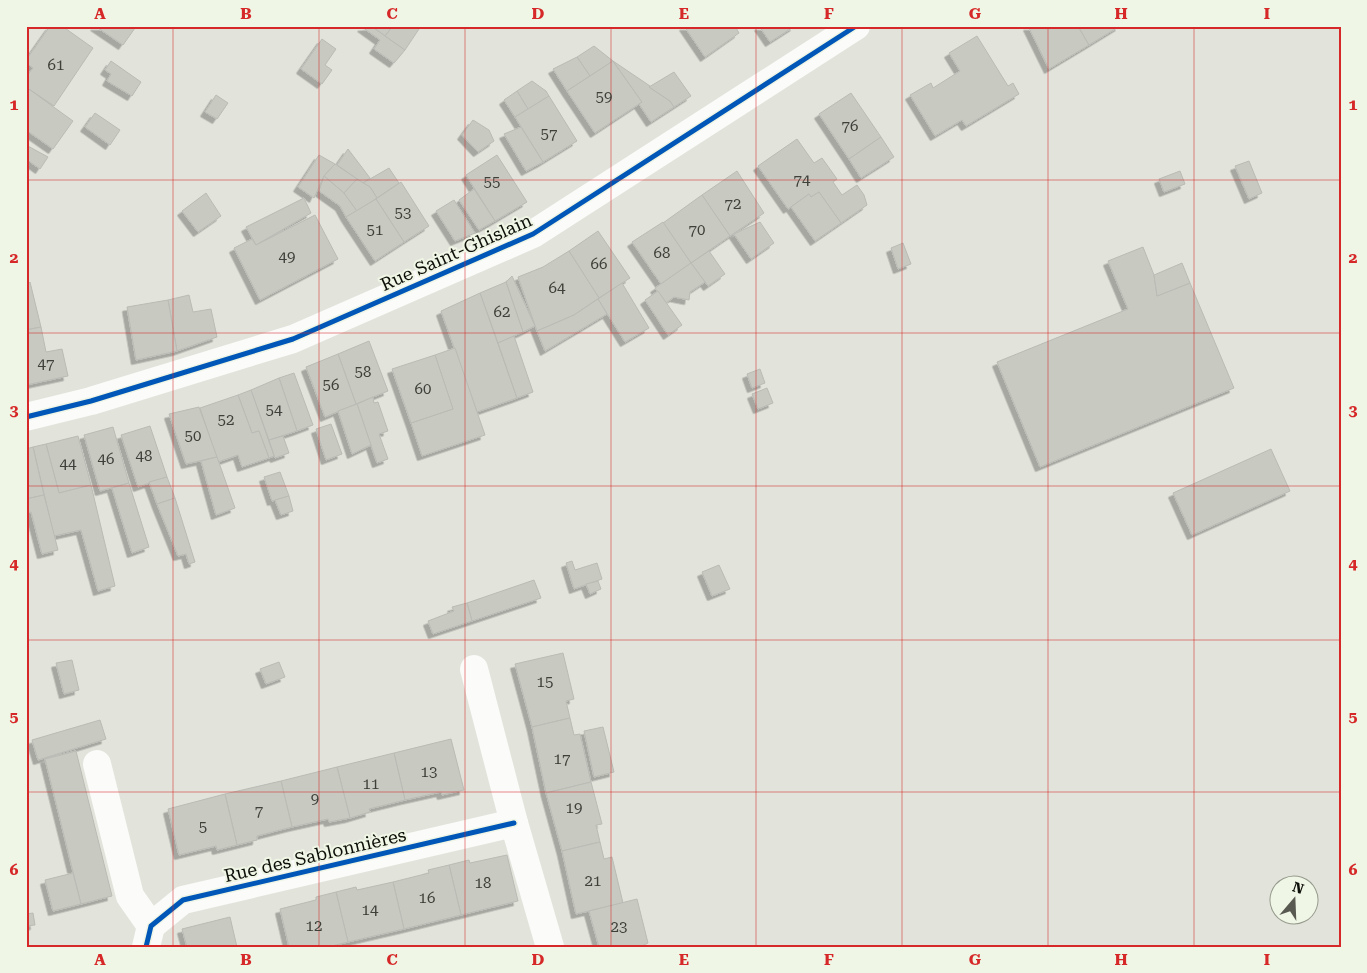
<svg xmlns="http://www.w3.org/2000/svg" width="1367" height="973" font-family="'Roboto Serif',serif">
<defs>
<filter id="shadow"><feDropShadow dx="-4.5" dy="4.5" stdDeviation="0" flood-color="#0004"/></filter>
</defs>
<rect width="100%" height="100%" fill="#e2e4db"/>
<!-- building -->
<g fill="#c8cac2" stroke="#b9bbb4" filter="url(#shadow)">
<path d="M50,26H62L93,48L54,106L26,87V77L33,68L26,63V60Z"/>
<path d="M95,26H133L135,28L123,45Z"/>
<path d="M371,26H393L385,36Z"/>
<path d="M371,26L405,50L394,63L374,49L380,40L362,27Z"/>
<path d="M393,26H421L405,50L385,36Z"/>
<path d="M684,26H735L739,33L705,57Z"/>
<path d="M759,26H795L770,42Z"/>
<path d="M1028,26H1078L1089,45L1049,69Z"/>
<path d="M1078,26H1120L1089,45Z"/>
<path d="M977,36L1008,86L1013,83L1019,94L966,126L962,120L935,136L910,95L931,83L933,88L960,71L949,53Z"/>
<path d="M322,39L336,49L325,65L332,70L322,84L301,69Z"/>
<path d="M594,46L613,61L590,76L577,57Z"/>
<path d="M577,57L590,76L567,91L553,69Z"/>
<path d="M111,61L141,82L132,96L107,81L111,74L105,70Z"/>
<path d="M613,61L642,102L595,133L567,91Z"/>
<path d="M613,61L650,86L649,87L670,101L674,107L651,122L639,104L642,102Z"/>
<path d="M674,72L691,96L674,107L670,101L649,87Z"/>
<path d="M532,81L546,91L549,96L528,109L517,91Z"/>
<path d="M26,87L73,121L53,149L26,130Z"/>
<path d="M517,91L528,109L515,117L504,100Z"/>
<path d="M851,93L881,137L849,159L819,114Z"/>
<path d="M216,95L228,103L217,119L205,112Z"/>
<path d="M549,96L577,141L543,162L515,117Z"/>
<path d="M95,113L120,130L110,145L85,127Z"/>
<path d="M473,120L489,130L494,141L478,152L462,135Z"/>
<path d="M521,127L543,162L526,171L504,134Z"/>
<path d="M881,137L894,157L861,178L849,159Z"/>
<path d="M797,139L814,163L822,158L837,179L833,182L842,195L857,185L864,195L867,205L841,223L819,192L811,197L809,194L788,209L758,166Z"/>
<path d="M26,145L48,157L40,169L26,159Z"/>
<path d="M348,149L370,178L363,183L337,165Z"/>
<path d="M319,155L335,164L324,176L314,198L298,187Z"/>
<path d="M497,155L527,202L495,221L466,175Z"/>
<path d="M1249,161L1262,193L1249,199L1235,166Z"/>
<path d="M335,164L357,179L344,193L324,176Z"/>
<path d="M389,168L399,183L377,198L370,187L363,183Z"/>
<path d="M737,171L764,213L730,236L702,195Z"/>
<path d="M1180,171L1185,184L1164,192L1159,179Z"/>
<path d="M324,176L344,193L357,211L346,217L340,206L319,191Z"/>
<path d="M357,179L370,187L377,198L357,211L344,193Z"/>
<path d="M401,182L429,226L404,242L376,199Z"/>
<path d="M474,189L495,221L479,230L459,200Z"/>
<path d="M819,192L841,223L815,241L791,207L809,194L811,197Z"/>
<path d="M206,193L221,216L198,232L182,211Z"/>
<path d="M702,195L730,236L691,263L663,223Z"/>
<path d="M304,198L311,213L256,245L246,227Z"/>
<path d="M376,199L404,242L375,261L346,217Z"/>
<path d="M454,200L475,233L455,241L436,211Z"/>
<path d="M315,215L338,259L260,300L234,248L252,239L256,245Z"/>
<path d="M663,222L691,263L661,284L632,242Z"/>
<path d="M760,222L774,243L751,259L734,234Z"/>
<path d="M598,231L630,278L599,298L569,251Z"/>
<path d="M903,243L911,264L898,269L891,248Z"/>
<path d="M1143,247L1154,275L1157,296L1190,283L1234,388L1040,467L997,362L1128,309L1108,261Z"/>
<path d="M569,251L599,298L574,315L537,331L518,277L543,267Z"/>
<path d="M709,251L725,274L708,286L691,263Z"/>
<path d="M691,263L705,282L690,292L689,300L674,297L666,303L655,288Z"/>
<path d="M1182,263L1190,283L1157,296L1154,275Z"/>
<path d="M512,276L535,326L523,332L506,282Z"/>
<path d="M30,282L41,327L26,330V286Z"/>
<path d="M506,282L523,332L498,343L480,293Z"/>
<path d="M622,283L649,328L625,342L598,299Z"/>
<path d="M658,291L682,325L668,335L645,300Z"/>
<path d="M480,293L517,398L477,412L441,311Z"/>
<path d="M189,295L193,312L211,309L217,337L177,351L168,300Z"/>
<path d="M598,299L607,314L545,351L537,331L574,315Z"/>
<path d="M168,300L177,351L136,360L127,307Z"/>
<path d="M41,327L46,352L62,349L68,376L26,385V330Z"/>
<path d="M514,336L533,392L517,398L498,343Z"/>
<path d="M369,341L388,391L356,404L338,354Z"/>
<path d="M455,348L485,435L422,456L411,423L453,409L435,355Z"/>
<path d="M338,354L356,404L325,417L306,367Z"/>
<path d="M435,355L453,409L411,423L392,369Z"/>
<path d="M760,369L765,383L752,388L747,374Z"/>
<path d="M294,373L313,425L297,431L279,378Z"/>
<path d="M279,378L297,431L269,440L251,390Z"/>
<path d="M767,388L773,403L758,409L752,394Z"/>
<path d="M251,390L274,456L269,458L259,431L252,433L238,395Z"/>
<path d="M238,395L252,433L259,431L269,458L242,467L238,455L218,462L200,408Z"/>
<path d="M373,397L374,403L378,402L388,431L379,434L388,459L377,463L357,404Z"/>
<path d="M357,404L371,445L352,454L338,411Z"/>
<path d="M199,407L217,457L186,464L169,414Z"/>
<path d="M331,424L342,454L326,460L316,429Z"/>
<path d="M150,426L167,477L138,487L121,435Z"/>
<path d="M113,427L129,483L100,491L84,435Z"/>
<path d="M78,436L91,485L59,493L46,444Z"/>
<path d="M283,436L289,453L275,458L269,440Z"/>
<path d="M46,444L59,493L91,485L115,586L98,591L81,530L54,536L33,447Z"/>
<path d="M33,447L44,495L26,499V449Z"/>
<path d="M1271,449L1290,491L1192,535L1173,493Z"/>
<path d="M217,457L235,508L216,515L201,461Z"/>
<path d="M280,472L289,496L272,501L264,477Z"/>
<path d="M167,477L175,498L157,504L149,482Z"/>
<path d="M129,483L149,547L132,553L112,488Z"/>
<path d="M44,495L58,550L42,554L31,512L26,513V499Z"/>
<path d="M289,496L293,511L281,515L275,500Z"/>
<path d="M175,498L195,562L189,564L186,554L178,556L157,504Z"/>
<path d="M572,561L575,570L597,563L602,579L574,589L566,563Z"/>
<path d="M719,565L730,589L712,596L702,572Z"/>
<path d="M534,580L541,598L472,621L467,603Z"/>
<path d="M598,581L601,589L590,594L586,584Z"/>
<path d="M467,603L472,621L433,634L428,621L454,611L452,607Z"/>
<path d="M563,653L574,699L566,701L570,718L532,727L515,664Z"/>
<path d="M72,660L79,690L64,694L56,663Z"/>
<path d="M279,662L285,677L266,684L260,669Z"/>
<path d="M570,718L574,735L580,734L591,782L546,793L532,727Z"/>
<path d="M100,720L106,739L38,760L32,740Z"/>
<path d="M603,727L614,772L594,777L584,731Z"/>
<path d="M451,739L464,790L442,795L441,792L405,800L394,753Z"/>
<path d="M76,751L112,896L81,904L45,759Z"/>
<path d="M394,753L405,800L369,809L370,812L350,818L337,767Z"/>
<path d="M337,767L350,818L329,822L328,819L292,827L281,781Z"/>
<path d="M281,781L292,827L257,836V840L237,845L225,794Z"/>
<path d="M591,782L602,824L596,825L600,842L562,851L546,793Z"/>
<path d="M225,794L237,845L217,850L216,846L179,855L168,809Z"/>
<path d="M600,842L604,859L612,857L623,903L576,914L562,851Z"/>
<path d="M507,855L518,901L461,915L449,865L469,860L470,863Z"/>
<path d="M449,865L461,915L404,929L393,882L429,873L428,870Z"/>
<path d="M73,873L81,904L53,911L45,880Z"/>
<path d="M393,882L404,929L348,942L336,892L356,887L357,890Z"/>
<path d="M336,892L348,942L328,947H289L280,909L316,900V897Z"/>
<path d="M637,899L648,943L640,947H599L589,911Z"/>
<path d="M33,913L35,925L26,926V914Z"/>
<path d="M230,917L237,947H187L182,929Z"/>
</g>
<g fill="none" stroke-linecap="round" stroke-linejoin="round">
<!-- minor -->
<g stroke="#fbfbfa" stroke-width="28">
<path d="M26,417L91,401L293,339L533,234L856,26"/>
<path d="M474,669L514,823L550,947"/>
<path d="M97,764L130,896L151,926"/>
<path d="M146,947L151,926L183,900L514,823"/>
</g>
<!-- cycleway casing -->
<g stroke="#f0f6e5" stroke-width="8">
<g id="cycleway">
<path d="M26,417L91,401L293,339L533,234L856,26"/>
<path d="M146,947L151,926L183,900L514,823"/>
</g>
</g>
<!-- cycleway -->
<use href="#cycleway" stroke="#0057b8" stroke-width="5"/>
</g>
<!-- grid -->
<path fill="none" stroke="#d62828" stroke-width="1" stroke-opacity="0.55" d="M173,26V947M319,26V947M465,26V947M611,26V947M756,26V947M902,26V947M1048,26V947M1194,26V947M26,180H1341M26,333H1341M26,486H1341M26,640H1341M26,792H1341"/>
<g text-anchor="middle" dominant-baseline="central" stroke-width="4" stroke-linejoin="round" paint-order="stroke">
<!-- number labels -->
<g font-size="15" fill="#3e4039">
<text x="56" y="65">61</text>
<text x="604" y="97">59</text>
<text x="850" y="126">76</text>
<text x="549" y="134">57</text>
<text x="802" y="180">74</text>
<text x="492" y="182">55</text>
<text x="733" y="204">72</text>
<text x="403" y="213">53</text>
<text x="375" y="230">51</text>
<text x="697" y="230">70</text>
<text x="662" y="253">68</text>
<text x="287" y="257">49</text>
<text x="599" y="264">66</text>
<text x="557" y="288">64</text>
<text x="502" y="312">62</text>
<text x="46" y="364">47</text>
<text x="363" y="372">58</text>
<text x="331" y="385">56</text>
<text x="423" y="389">60</text>
<text x="274" y="410">54</text>
<text x="226" y="420">52</text>
<text x="193" y="436">50</text>
<text x="144" y="456">48</text>
<text x="106" y="459">46</text>
<text x="68" y="464">44</text>
<text x="545" y="682">15</text>
<text x="562" y="759">17</text>
<text x="429" y="772">13</text>
<text x="371" y="784">11</text>
<text x="315" y="799">9</text>
<text x="574" y="808">19</text>
<text x="259" y="811">7</text>
<text x="203" y="827">5</text>
<text x="593" y="881">21</text>
<text x="483" y="883">18</text>
<text x="427" y="898">16</text>
<text x="370" y="910">14</text>
<text x="314" y="926">12</text>
<text x="619" y="927">23</text>
</g>
<!-- street labels -->
<g font-size="18" fill="#0d0f09" stroke="#f0f6e5">
<text transform="translate(456 252) rotate(-24)">Rue Saint-Ghislain</text>
<text transform="translate(315 855) rotate(-13)">Rue des Sablonnières</text>
</g>
</g>
<!-- border -->
<rect width="1367" height="973" fill="none" stroke="#f0f6e5" stroke-width="55"/>
<!-- north arrow -->
<g transform="translate(1294 900) rotate(19)"><circle r="24" fill="#f0f6e5" stroke="#959a8d"/>
<path d="M0-4L9 19L0 12L-9 19Z" fill="#585a52"/>
<text y="-8" font-size="14" font-weight="bold" text-anchor="middle" fill="#0d0f09">N</text>
</g>
<rect x="28" y="28" width="1312" height="918" fill="none" stroke="#d62828" stroke-width="2"/>
<g font-size="16" text-anchor="middle" font-weight="bold" fill="#d62828">
<text x="100" y="19">A</text>
<text x="246" y="19">B</text>
<text x="392" y="19">C</text>
<text x="538" y="19">D</text>
<text x="684" y="19">E</text>
<text x="829" y="19">F</text>
<text x="975" y="19">G</text>
<text x="1121" y="19">H</text>
<text x="1267" y="19">I</text>
<text x="14" y="110">1</text>
<text x="1353" y="110">1</text>
<text x="14" y="263">2</text>
<text x="1353" y="263">2</text>
<text x="14" y="416">3</text>
<text x="1353" y="416">3</text>
<text x="14" y="569">4</text>
<text x="1353" y="569">4</text>
<text x="14" y="722">5</text>
<text x="1353" y="722">5</text>
<text x="14" y="875">6</text>
<text x="1353" y="875">6</text>
<text x="100" y="965">A</text>
<text x="246" y="965">B</text>
<text x="392" y="965">C</text>
<text x="538" y="965">D</text>
<text x="684" y="965">E</text>
<text x="829" y="965">F</text>
<text x="975" y="965">G</text>
<text x="1121" y="965">H</text>
<text x="1267" y="965">I</text>
</g>
</svg>
